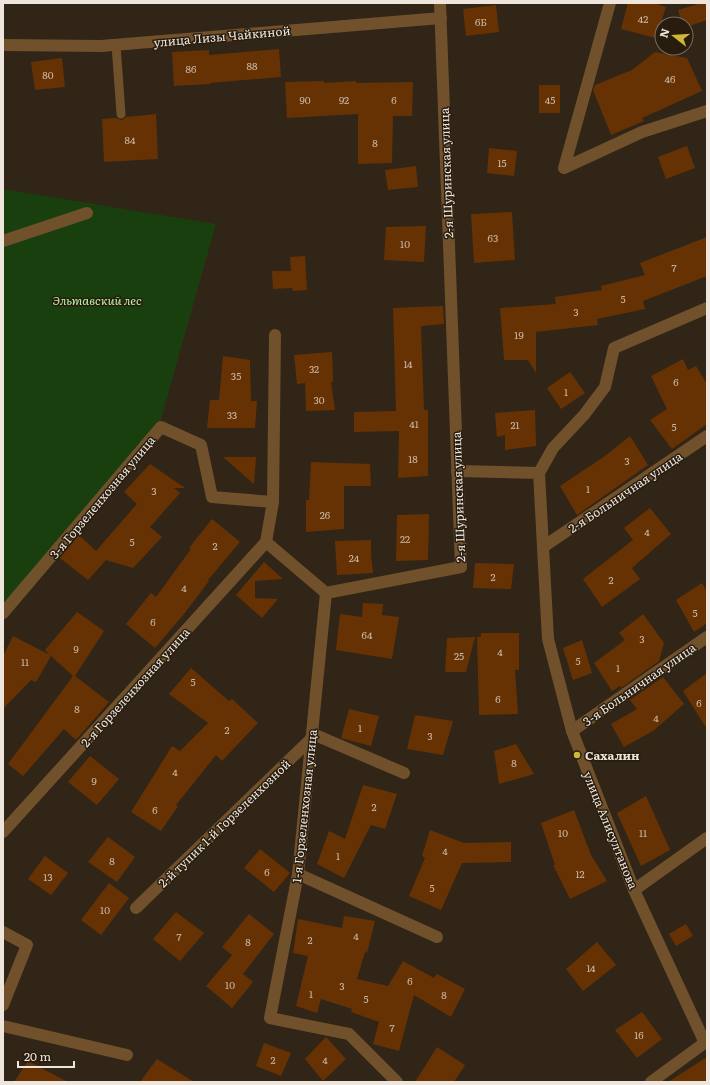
<svg xmlns="http://www.w3.org/2000/svg" width="710" height="1085" font-family="Literata,serif">
<rect width="100%" height="100%" fill="#312517"/>
<!-- green -->
<path fill="#1a3f0f" d="M3,189L216,224L159,426L3,609Z"/>
<!-- building -->
<g fill="#663204">
<path d="M628,3H654L666,7L656,38L621,29Z"/>
<path d="M701,3H707V20L686,27V24H682L678,10Z"/>
<path d="M496,5L499,32L466,36L463,9Z"/>
<path d="M279,49L281,77L210,83V84L174,86L172,52L209,50V55Z"/>
<path d="M655,52L687,58L702,91L642,118L644,121L611,135L593,90L595,85L632,70Z"/>
<path d="M62,58L65,87L35,90L31,62Z"/>
<path d="M324,81V83L356,81V83L413,82L412,116H393L392,163L358,164V114L287,118L285,82Z"/>
<rect x="539" y="85" width="21" height="28"/>
<path d="M156,114L158,159L104,162L102,119L116,118L122,120L126,117Z"/>
<path d="M687,146L695,168L666,179L658,157Z"/>
<path d="M489,148L517,151L514,176L487,173Z"/>
<path d="M416,166L418,187L388,190L385,170Z"/>
<path d="M512,212L515,260L474,263L471,214Z"/>
<path d="M426,226L424,262L384,260L386,227Z"/>
<path d="M707,237V276L643,301L645,309L597,319L598,325L536,332V373L528,360H504L500,308L556,304L555,297L602,290L601,286L645,275L640,263Z"/>
<path d="M305,256L307,290L293,291L292,288L273,289L272,271H291L290,257Z"/>
<path d="M443,306L444,324L421,326L424,410H428V476L398,478L399,431L354,432V412L396,411L393,308Z"/>
<path d="M332,352L333,382H331L335,410L306,411L305,383L297,384L294,355Z"/>
<path d="M223,356L250,360L251,401H257L255,428H207L210,400H219Z"/>
<path d="M683,359L688,370L696,366L707,384V424L672,449L650,420L667,409L651,376Z"/>
<path d="M570,372L585,393L561,409L547,388Z"/>
<path d="M535,410L536,446L505,450V435L497,437L495,413Z"/>
<path d="M630,436L648,465L577,515L560,486L605,456Z"/>
<path d="M223,457H256L254,484Z"/>
<path d="M311,462L370,464L371,486H344V529L306,532V500H309Z"/>
<path d="M150,464L185,488H174L180,493L150,527L162,537L133,568L106,560L88,580L60,558L79,535L96,551L137,504L124,492Z"/>
<path d="M650,508L671,534L632,568L640,579L602,607L583,579L633,540L624,528Z"/>
<path d="M429,514L428,560L396,561L397,515Z"/>
<path d="M212,519L240,542L208,580L209,581L184,614L155,648L126,624L151,593L156,597L191,549L189,548Z"/>
<path d="M371,540V556L373,573L337,575L335,541Z"/>
<path d="M264,562L283,579L255,581V598L278,599L262,618L236,595Z"/>
<path d="M475,563L514,564L511,589L473,588Z"/>
<path d="M702,583L707,592V623L694,632L676,600Z"/>
<path d="M363,603L383,604L382,615L399,617L392,659L336,650L340,614L362,617Z"/>
<path d="M77,612L104,631L75,676L109,702L76,740L64,729L23,776L8,764L73,676L51,656L36,682L31,680L3,709V656L13,636L50,655L45,650Z"/>
<path d="M643,614L664,643L659,661L621,688L620,686L612,691L594,663L625,640L619,633Z"/>
<path d="M481,633H519V670H515L518,714L479,715L477,637H481Z"/>
<path d="M475,637L466,672H445L447,638Z"/>
<path d="M582,640L592,673L573,680L563,648Z"/>
<path d="M191,668L229,701L232,699L258,723L222,761L216,755L176,805L178,806L161,831L131,812L172,746L180,751L208,723L169,694Z"/>
<path d="M707,673V729L683,691Z"/>
<path d="M663,677L684,704L653,731L624,747L611,724L637,709L630,700Z"/>
<path d="M349,709L379,716L371,746L341,738Z"/>
<path d="M415,715L453,721L443,755L407,749Z"/>
<path d="M516,744L534,774L499,784L494,751Z"/>
<path d="M90,756L119,779L97,805L68,782Z"/>
<path d="M363,785L397,794L385,829L371,825L344,878L317,864L329,831L345,839Z"/>
<path d="M646,796L670,850L641,866L617,813Z"/>
<path d="M574,810L591,855L607,881L570,899L553,865H555L541,823Z"/>
<path d="M430,830L464,843L511,842V862L462,863L441,910L409,896L425,858L422,856Z"/>
<path d="M108,837L135,857L117,882L88,862Z"/>
<path d="M260,849L290,873L274,892L244,868Z"/>
<path d="M45,856L68,873L51,895L28,879Z"/>
<path d="M109,883L129,898L101,935L81,920Z"/>
<path d="M176,912L204,933L180,961L153,939Z"/>
<path d="M249,914L274,934L243,974L253,982L232,1008L206,986L232,955L222,947Z"/>
<path d="M344,916L375,921L367,953L365,952L357,979L388,986L403,961L434,978L437,974L465,989L451,1017L414,995L399,1051L373,1044L379,1022L351,1012L352,1009L321,999L317,1013L296,1006L308,956L293,953L298,919L342,928Z"/>
<path d="M686,924L693,936L676,946L669,934Z"/>
<path d="M597,942L616,965L583,991L566,969Z"/>
<path d="M642,1012L662,1039L637,1058L615,1030Z"/>
<path d="M326,1037L346,1059L323,1081L305,1059Z"/>
<path d="M264,1043L291,1053L281,1076L256,1066Z"/>
<path d="M437,1047L465,1065L454,1082H415Z"/>
<path d="M707,1057V1082H668Z"/>
<path d="M157,1059L194,1082H140Z"/>
<path d="M28,1061L68,1082H14Z"/>
</g>
<g fill="none" stroke-linecap="round" stroke-linejoin="round">
<!-- service -->
<path stroke="#70512b" stroke-width="9" d="M116,45L121,114"/>
<!-- minor -->
<g stroke="#70512b" stroke-width="12">
<path d="M610,3L564,168L642,132L707,111"/>
<path d="M3,45L101,46L441,18"/>
<path d="M3,241L87,213"/>
<path d="M275,335L273,502L266,542L326,593L461,567L440,3"/>
<path d="M457,471L539,473L548,639L572,731L634,890L705,1043"/>
<path d="M539,473L553,448L584,415L605,387L614,348L707,308"/>
<path d="M543,547L707,436"/>
<path d="M326,593L298,874L270,1018L349,1034L397,1082"/>
<path d="M3,613L161,427L201,445L212,497L273,502"/>
<path d="M572,731L707,637"/>
<path d="M313,734L404,773"/>
<path d="M3,832L266,542"/>
<path d="M298,874L437,937"/>
<path d="M634,890L707,838"/>
<path d="M136,908L312,738"/>
<path d="M3,932L27,945L3,1005"/>
<path d="M3,1026L127,1055"/>
<path d="M651,1082L707,1041"/>
</g>
</g>
<!-- markers -->
<circle fill="#ceb837" stroke="#271c0e" stroke-width="1.5" cx="577" cy="755" r="4"/>
<g text-anchor="middle" dominant-baseline="central" stroke-width="3" stroke-linejoin="round" paint-order="stroke">
<!-- number labels -->
<g font-size="10" fill="#ccb9a7">
<text x="643" y="18">42</text>
<text x="481" y="21">6Б</text>
<text x="252" y="65">88</text>
<text x="191" y="68">86</text>
<text x="48" y="74">80</text>
<text x="670" y="78">46</text>
<text x="305" y="99">90</text>
<text x="344" y="99">92</text>
<text x="394" y="99">6</text>
<text x="550" y="99">45</text>
<text x="130" y="139">84</text>
<text x="375" y="142">8</text>
<text x="502" y="162">15</text>
<text x="493" y="237">63</text>
<text x="405" y="243">10</text>
<text x="674" y="267">7</text>
<text x="623" y="298">5</text>
<text x="576" y="311">3</text>
<text x="519" y="334">19</text>
<text x="408" y="363">14</text>
<text x="314" y="368">32</text>
<text x="236" y="375">35</text>
<text x="676" y="381">6</text>
<text x="566" y="391">1</text>
<text x="319" y="399">30</text>
<text x="232" y="414">33</text>
<text x="414" y="423">41</text>
<text x="515" y="424">21</text>
<text x="674" y="426">5</text>
<text x="413" y="458">18</text>
<text x="627" y="460">3</text>
<text x="588" y="488">1</text>
<text x="154" y="490">3</text>
<text x="325" y="514">26</text>
<text x="647" y="531">4</text>
<text x="405" y="538">22</text>
<text x="132" y="541">5</text>
<text x="215" y="545">2</text>
<text x="354" y="557">24</text>
<text x="493" y="576">2</text>
<text x="611" y="579">2</text>
<text x="184" y="587">4</text>
<text x="695" y="612">5</text>
<text x="153" y="621">6</text>
<text x="367" y="634">64</text>
<text x="642" y="638">3</text>
<text x="76" y="648">9</text>
<text x="500" y="651">4</text>
<text x="459" y="655">25</text>
<text x="578" y="660">5</text>
<text x="25" y="661">11</text>
<text x="618" y="667">1</text>
<text x="193" y="681">5</text>
<text x="498" y="698">6</text>
<text x="699" y="702">6</text>
<text x="77" y="708">8</text>
<text x="656" y="717">4</text>
<text x="360" y="727">1</text>
<text x="227" y="729">2</text>
<text x="430" y="735">3</text>
<text x="514" y="762">8</text>
<text x="175" y="771">4</text>
<text x="94" y="780">9</text>
<text x="374" y="806">2</text>
<text x="155" y="809">6</text>
<text x="563" y="832">10</text>
<text x="643" y="832">11</text>
<text x="445" y="850">4</text>
<text x="338" y="855">1</text>
<text x="112" y="860">8</text>
<text x="267" y="871">6</text>
<text x="580" y="873">12</text>
<text x="48" y="876">13</text>
<text x="432" y="887">5</text>
<text x="105" y="909">10</text>
<text x="356" y="935">4</text>
<text x="179" y="936">7</text>
<text x="310" y="939">2</text>
<text x="248" y="941">8</text>
<text x="591" y="967">14</text>
<text x="410" y="980">6</text>
<text x="230" y="984">10</text>
<text x="342" y="985">3</text>
<text x="311" y="993">1</text>
<text x="444" y="994">8</text>
<text x="366" y="998">5</text>
<text x="392" y="1027">7</text>
<text x="639" y="1034">16</text>
<text x="273" y="1059">2</text>
<text x="325" y="1059">4</text>
</g>
<!-- street labels -->
<g font-size="12" fill="#eee6dd" stroke="#271c0e">
<text transform="translate(222 36) rotate(-5)">улица Лизы Чайкиной</text>
<text transform="translate(446 173) rotate(-92)">2-я Шуринская улица</text>
<text transform="translate(625 492) rotate(-34)">2-я Больничная улица</text>
<text transform="translate(102 497) rotate(-50)">3-я Горзеленхозная улица</text>
<text transform="translate(458 497) rotate(-92)">2-я Шуринская улица</text>
<text transform="translate(639 684) rotate(-35)">3-я Больничная улица</text>
<text transform="translate(135 687) rotate(-48)">2-я Горзеленхозная улица</text>
<text transform="translate(304 806) rotate(-84)">1-я Горзеленхозная улица</text>
<text transform="translate(224 823) rotate(-44)">2-й тупик 1-й Горзеленхозной</text>
<text transform="translate(611 830) rotate(68)">улица Алисултанова</text>
</g>
<!-- park labels -->
<g font-size="12" font-style="italic" fill="#b5f3a5" stroke="#271c0e">
<text x="97" y="300">Эльтавский лес</text>
</g>
<!-- poi labels -->
<g font-size="12" font-weight="bold" fill="#eee6dd" stroke="#271c0e" text-anchor="start">
<text x="585" y="755">Сахалин</text>
</g>
</g>
<!-- border -->
<rect width="710" height="1085" fill="none" stroke="#eee6dd" stroke-width="8"/>
<!-- north arrow -->
<g transform="translate(674 36) rotate(287)"><circle r="19" fill="#271c0e" stroke="#776d61"/>
<path d="M0-3L7 15L0 10L-7 15Z" fill="#ceb837"/>
<text y="-6" font-size="11" font-weight="bold" text-anchor="middle" fill="#eee6dd">N</text>
</g>
<!-- scale -->
<path d="M18 1061v6h56v-6" fill="none" stroke="#eee6dd" stroke-width="2"/>
<text x="24" y="1061" font-size="12" fill="#eee6dd" stroke="#271c0e" stroke-width="3" paint-order="stroke">20 m</text>
</svg>
